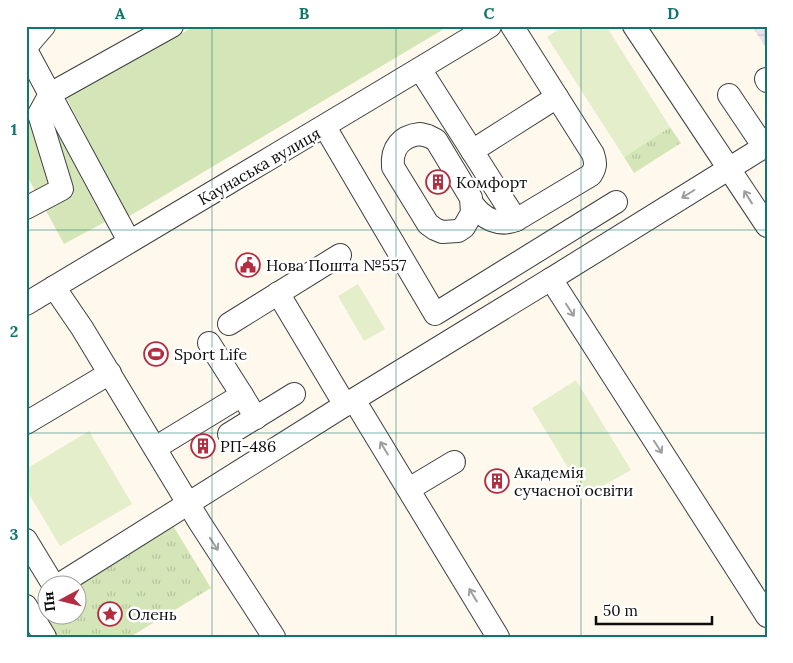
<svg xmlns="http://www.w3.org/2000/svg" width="793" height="663" font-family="Lora,serif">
<defs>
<pattern id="industrial-grid" width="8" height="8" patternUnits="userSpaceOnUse" patternTransform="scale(1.25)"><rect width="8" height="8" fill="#e9e1eb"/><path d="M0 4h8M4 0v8" fill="none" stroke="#c7c0c8"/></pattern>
<pattern id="park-tufts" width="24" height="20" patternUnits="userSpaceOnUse" patternTransform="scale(1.25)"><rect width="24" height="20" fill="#d4e6b8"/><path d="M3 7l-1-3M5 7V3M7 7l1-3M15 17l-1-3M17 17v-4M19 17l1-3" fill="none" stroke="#b5c49d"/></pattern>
</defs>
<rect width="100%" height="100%" fill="#fef9ec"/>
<!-- industrial -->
<path fill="url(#industrial-grid)" d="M752,26H767V49Z"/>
<!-- grass -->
<g fill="#d4e6b8">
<path d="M195,26H449L128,217L66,97Z"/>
<path d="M44,108L105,222L64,244L26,174V115Z"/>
</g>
<!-- park -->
<g fill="url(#park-tufts)">
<path d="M670,127L681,143L634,173L624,157Z"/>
<path d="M172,524L211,588L130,637H26V613L47,600L48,616H78V586Z"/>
</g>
<!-- pitch -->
<g fill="#e4eeca">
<path d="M564,26H606L670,127L624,157L547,37Z"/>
<path d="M358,284L385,329L364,341L338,296Z"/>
<path d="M576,380L631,470L585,496L532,408Z"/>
<path d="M89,431L132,504L60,546L26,489V469Z"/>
</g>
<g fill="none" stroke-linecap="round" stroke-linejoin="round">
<!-- minor casing -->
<g stroke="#3f3f3f" stroke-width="24">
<g id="minor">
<path d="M512,26L593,154C596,163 596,167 591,175L516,220"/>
<path d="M634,26L767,226"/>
<path d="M26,47L44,26"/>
<path d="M26,50L129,241"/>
<path d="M420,69L516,220C499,227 484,219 473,205"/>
<path d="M766,79L767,81"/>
<path d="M729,95L764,147"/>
<path d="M325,127L435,314L616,202"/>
<path d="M420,134L428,136L436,140L471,198L472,213L464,227L458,231L442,232L435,229L428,224L393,167C391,148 401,136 420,134Z"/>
<path d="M767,145L551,279L767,616"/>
<path d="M472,151L557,97"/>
<path d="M26,208L62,189L39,114L50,94L172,26"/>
<path d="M54,287L82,328L200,523L274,637"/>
<path d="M278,293L345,405"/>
<path d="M26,304C180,211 336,120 490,26"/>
<path d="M229,324L340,255"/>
<path d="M209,343L242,395"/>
<path d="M354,400L498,637"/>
<path d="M26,423L110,373"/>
<path d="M229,434L294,394"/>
<path d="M155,448L242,395L256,418"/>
<path d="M409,489L454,462"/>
<path d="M26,540L54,586"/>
<path d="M57,586L345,405L551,279"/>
<path d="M26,606L45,637"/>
</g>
</g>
<!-- minor -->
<use href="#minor" stroke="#fff" stroke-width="22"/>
</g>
<!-- one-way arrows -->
<defs><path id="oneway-shaft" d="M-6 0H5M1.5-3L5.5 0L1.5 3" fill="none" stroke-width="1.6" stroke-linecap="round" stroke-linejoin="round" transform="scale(1.25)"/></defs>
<g stroke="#9e9e9e">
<use href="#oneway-shaft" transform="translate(688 194) rotate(148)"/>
<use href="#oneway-shaft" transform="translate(748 197) rotate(-122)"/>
<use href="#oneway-shaft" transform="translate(570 310) rotate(57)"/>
<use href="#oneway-shaft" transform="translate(658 447) rotate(57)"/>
<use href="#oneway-shaft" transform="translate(384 448) rotate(-121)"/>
<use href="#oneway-shaft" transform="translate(214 544) rotate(57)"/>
<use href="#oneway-shaft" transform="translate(473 595) rotate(-121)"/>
</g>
<!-- grid -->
<path fill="none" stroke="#0f766e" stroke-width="1" stroke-opacity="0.55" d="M212,26V637M396,26V637M581,26V637M26,230H767M26,433H767"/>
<!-- icons -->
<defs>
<g id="building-ring" transform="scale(1.25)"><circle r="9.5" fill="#fff" stroke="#b42c3f" stroke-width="1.5"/><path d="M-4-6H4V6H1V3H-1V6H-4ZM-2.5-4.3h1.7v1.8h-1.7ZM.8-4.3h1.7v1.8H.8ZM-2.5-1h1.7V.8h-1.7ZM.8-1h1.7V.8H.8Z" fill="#b42c3f"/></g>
<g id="civic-ring" transform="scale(1.25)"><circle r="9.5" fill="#fff" stroke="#b42c3f" stroke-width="1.5"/><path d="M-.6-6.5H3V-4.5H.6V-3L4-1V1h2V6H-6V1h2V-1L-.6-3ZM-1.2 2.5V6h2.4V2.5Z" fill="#b42c3f"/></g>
<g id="stadium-ring" transform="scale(1.25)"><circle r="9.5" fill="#fff" stroke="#b42c3f" stroke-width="1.5"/><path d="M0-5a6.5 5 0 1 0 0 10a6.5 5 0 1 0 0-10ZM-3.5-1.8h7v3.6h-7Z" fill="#b42c3f"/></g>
<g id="sight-ring" transform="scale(1.25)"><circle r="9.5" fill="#fff" stroke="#b42c3f" stroke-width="1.5"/><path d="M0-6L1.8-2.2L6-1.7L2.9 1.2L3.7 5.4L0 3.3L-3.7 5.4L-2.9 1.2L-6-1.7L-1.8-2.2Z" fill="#b42c3f"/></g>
</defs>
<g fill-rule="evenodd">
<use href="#building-ring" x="438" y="182"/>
<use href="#civic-ring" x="248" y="265"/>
<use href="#stadium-ring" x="156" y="354"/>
<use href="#building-ring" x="203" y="446"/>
<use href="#building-ring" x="497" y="481"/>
<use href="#sight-ring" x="110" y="614"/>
</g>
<g text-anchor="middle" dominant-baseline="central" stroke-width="5" stroke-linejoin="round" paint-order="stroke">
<!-- street labels -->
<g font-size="16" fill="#0c0c0c" stroke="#fff">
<text transform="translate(259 166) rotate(-30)">Каунаська вулиця</text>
</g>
<!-- poi labels -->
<g font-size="16" fill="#0c0c0c" stroke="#fff" text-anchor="start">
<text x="456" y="182">Комфорт</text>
<text x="266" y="265">Нова Пошта №557</text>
<text x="174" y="354">Sport Life</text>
<text x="220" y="446">РП-486</text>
<text x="514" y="472">Академія<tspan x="514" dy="18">сучасної освіти</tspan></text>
<text x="128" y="614">Олень</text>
</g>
</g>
<!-- border -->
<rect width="793" height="663" fill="none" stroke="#ffffff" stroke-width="55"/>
<!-- north arrow -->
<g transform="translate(62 600) rotate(263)"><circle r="24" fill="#ffffff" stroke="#9e9e9e"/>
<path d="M0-4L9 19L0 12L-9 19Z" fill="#b42c3f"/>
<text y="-8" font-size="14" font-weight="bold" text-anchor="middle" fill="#0c0c0c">Пн</text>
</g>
<!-- scale -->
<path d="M596 616v8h116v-8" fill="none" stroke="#0c0c0c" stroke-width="2.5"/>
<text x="603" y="616" font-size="15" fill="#0c0c0c" stroke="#ffffff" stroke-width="4" paint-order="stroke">50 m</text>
<rect x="28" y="28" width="738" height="608" fill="none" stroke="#0f766e" stroke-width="2"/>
<g font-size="16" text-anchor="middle" font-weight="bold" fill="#0f766e">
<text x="120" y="19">A</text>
<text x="304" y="19">B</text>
<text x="489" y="19">C</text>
<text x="673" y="19">D</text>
<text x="14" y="135">1</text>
<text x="14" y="337">2</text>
<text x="14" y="540">3</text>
</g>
</svg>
